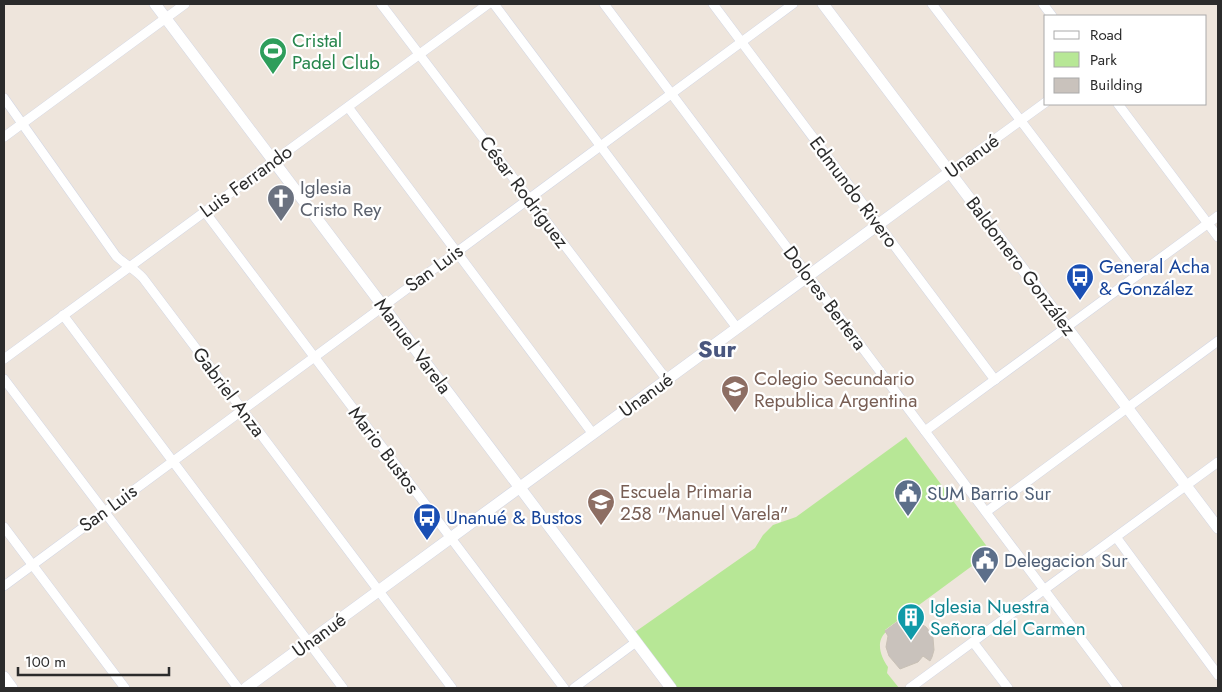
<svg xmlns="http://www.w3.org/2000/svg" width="1222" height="692" font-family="Jost,sans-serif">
<rect width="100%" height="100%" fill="#eee5dc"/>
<!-- park -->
<path fill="#b7e796" d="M906,437L991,552L885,630L886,632C875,642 881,657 888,667L887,673L899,688H676L635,632L755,548L763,535L773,525L796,517Z"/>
<!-- building -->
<path fill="#c9c2bc" stroke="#c9c1b6" d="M901,619L918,622L926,627L930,632L933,638L934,650L932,657L930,661L923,656L918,662L900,669L889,656L886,647L888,636L885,631Z"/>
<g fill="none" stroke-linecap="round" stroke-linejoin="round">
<!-- minor casing -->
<g stroke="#d2d6e4" stroke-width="10">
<g id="minor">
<path d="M381,4L667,380"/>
<path d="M494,4L737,328"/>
<path d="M604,4L1118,688"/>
<path d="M713,4L995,380"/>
<path d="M932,4L1138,275"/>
<path d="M1043,4L1052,16"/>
<path d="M4,98L116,256C124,264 135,269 143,278L452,688"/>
<path d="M1118,104L1218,237"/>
<path d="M348,107L593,434"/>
<path d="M4,137L185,4"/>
<path d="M950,172L1046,102"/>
<path d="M205,212L564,688"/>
<path d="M63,315L343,688"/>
<path d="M4,359L488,4"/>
<path d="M4,379L238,688"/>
<path d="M925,431L1218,216"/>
<path d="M986,512L1218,341"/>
<path d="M4,527L125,688"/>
<path d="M1116,537L1218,675"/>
<path d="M4,586L793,4"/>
<path d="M973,642L1008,688"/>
<path d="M574,688L636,642"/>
<path d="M910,688L1218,462"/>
</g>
</g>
<!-- tertiary casing -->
<g stroke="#d2d6e4" stroke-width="12">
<g id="tertiary">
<path d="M155,4L671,688"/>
<path d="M823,4L1218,528"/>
<path d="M4,677L12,688"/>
<path d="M246,688L950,172"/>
</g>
</g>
<!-- minor -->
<use href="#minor" stroke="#fff" stroke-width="9"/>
<!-- tertiary -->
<use href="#tertiary" stroke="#fff" stroke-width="11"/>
</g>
<!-- icons -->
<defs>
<g id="stadium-pin" transform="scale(1.4375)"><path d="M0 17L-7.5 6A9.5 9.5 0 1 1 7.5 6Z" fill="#2e9e5b" stroke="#fff"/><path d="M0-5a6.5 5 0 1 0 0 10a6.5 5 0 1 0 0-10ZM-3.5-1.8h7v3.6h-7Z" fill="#fff"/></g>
<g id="church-pin" transform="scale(1.4375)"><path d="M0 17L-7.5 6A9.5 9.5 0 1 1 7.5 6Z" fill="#6b7280" stroke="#fff"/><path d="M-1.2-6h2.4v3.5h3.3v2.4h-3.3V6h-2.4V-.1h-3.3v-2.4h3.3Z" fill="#fff"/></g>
<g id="bus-pin" transform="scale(1.4375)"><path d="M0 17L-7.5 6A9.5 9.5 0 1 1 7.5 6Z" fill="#1a4fb4" stroke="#fff"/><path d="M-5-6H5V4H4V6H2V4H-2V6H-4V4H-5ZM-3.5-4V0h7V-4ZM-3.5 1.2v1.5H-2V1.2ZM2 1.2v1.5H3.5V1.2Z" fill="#fff"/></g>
<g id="university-pin" transform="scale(1.4375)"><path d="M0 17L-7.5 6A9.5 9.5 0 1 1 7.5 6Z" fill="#8d6e63" stroke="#fff"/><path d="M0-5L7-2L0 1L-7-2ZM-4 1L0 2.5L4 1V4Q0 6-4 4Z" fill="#fff"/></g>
<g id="civic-pin" transform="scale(1.4375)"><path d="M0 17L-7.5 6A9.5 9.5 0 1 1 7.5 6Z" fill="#5c6f8a" stroke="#fff"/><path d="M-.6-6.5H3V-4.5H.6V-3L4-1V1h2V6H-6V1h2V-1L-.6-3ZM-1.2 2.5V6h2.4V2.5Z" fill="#fff"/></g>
<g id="school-pin" transform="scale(1.4375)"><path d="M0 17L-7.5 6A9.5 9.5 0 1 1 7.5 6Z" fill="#8d6e63" stroke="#fff"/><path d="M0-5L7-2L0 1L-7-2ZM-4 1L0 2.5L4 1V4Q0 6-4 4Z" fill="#fff"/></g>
<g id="building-pin" transform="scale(1.4375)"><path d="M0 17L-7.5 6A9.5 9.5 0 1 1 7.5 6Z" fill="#0f9aa8" stroke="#fff"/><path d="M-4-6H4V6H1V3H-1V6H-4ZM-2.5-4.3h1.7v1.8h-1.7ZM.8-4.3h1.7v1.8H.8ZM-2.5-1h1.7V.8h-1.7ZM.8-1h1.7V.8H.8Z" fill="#fff"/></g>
</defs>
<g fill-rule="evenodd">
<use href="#stadium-pin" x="273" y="51"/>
<use href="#church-pin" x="281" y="198"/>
<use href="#bus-pin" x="1080" y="277"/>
<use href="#university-pin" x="735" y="389"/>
<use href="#civic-pin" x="908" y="493"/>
<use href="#school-pin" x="601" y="502"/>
<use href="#bus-pin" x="427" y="517"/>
<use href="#civic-pin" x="985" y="560"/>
<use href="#building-pin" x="911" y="617"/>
</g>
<g text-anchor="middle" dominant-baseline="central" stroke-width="4.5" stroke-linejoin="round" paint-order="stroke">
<!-- leisure labels -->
<g font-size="19" fill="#27864d" stroke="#fff" text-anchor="start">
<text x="292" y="40">Cristal<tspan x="292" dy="22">Padel Club</tspan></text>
</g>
<!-- street labels -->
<g font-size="19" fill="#2b2b2b" stroke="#fff">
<text transform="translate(972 156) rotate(-36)">Unanué</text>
<text transform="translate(246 181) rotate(-36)">Luis Ferrando</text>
<text transform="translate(524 192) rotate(53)">César Rodríguez</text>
<text transform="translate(854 192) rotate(53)">Edmundo Rivero</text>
<text transform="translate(1021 266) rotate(53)">Baldomero González</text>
<text transform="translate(434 268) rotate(-36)">San Luis</text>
<text transform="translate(825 298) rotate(53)">Dolores Bertera</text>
<text transform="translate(413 346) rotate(53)">Manuel Varela</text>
<text transform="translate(229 392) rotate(53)">Gabriel Anza</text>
<text transform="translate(646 395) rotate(-36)">Unanué</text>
<text transform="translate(384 450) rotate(53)">Mario Bustos</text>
<text transform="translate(108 508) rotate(-36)">San Luis</text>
<text transform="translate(319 635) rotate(-36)">Unanué</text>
</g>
<!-- worship labels -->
<g font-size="19" fill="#5b616d" stroke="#fff" text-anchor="start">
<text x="300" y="187">Iglesia<tspan x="300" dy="22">Cristo Rey</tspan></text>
</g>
<!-- transit labels -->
<g font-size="19" fill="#164399" stroke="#fff" text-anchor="start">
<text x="1099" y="266">General Acha<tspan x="1099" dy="22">&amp; González</tspan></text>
<text x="446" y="517">Unanué &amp; Bustos</text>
</g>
<!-- education labels -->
<g font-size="19" fill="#785e54" stroke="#fff" text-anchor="start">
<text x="754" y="378">Colegio Secundario<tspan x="754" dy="22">Republica Argentina</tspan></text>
<text x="620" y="491">Escuela Primaria<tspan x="620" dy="22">258 "Manuel Varela"</tspan></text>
</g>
<!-- service labels -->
<g font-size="19" fill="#4e5e75" stroke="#fff" text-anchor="start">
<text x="927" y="493">SUM Barrio Sur</text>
<text x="1004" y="560">Delegacion Sur</text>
</g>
<!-- culture labels -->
<g font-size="19" fill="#0d838f" stroke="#fff" text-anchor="start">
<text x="930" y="606">Iglesia Nuestra<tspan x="930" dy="22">Señora del Carmen</tspan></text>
</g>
<!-- district labels -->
<g font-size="24" font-weight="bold" fill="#49567e" stroke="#fff">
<text x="717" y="348">Sur</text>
</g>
</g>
<!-- border -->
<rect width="1222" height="692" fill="none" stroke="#2b2b2b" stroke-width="10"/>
<!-- legend -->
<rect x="1044" y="15" width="162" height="90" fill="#ffffff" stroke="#aaaaaa"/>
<rect x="1054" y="31" width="25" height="8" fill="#ffffff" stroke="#aaaaaa"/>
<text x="1090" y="40" font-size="15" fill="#2b2b2b">Road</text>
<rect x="1054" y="52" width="25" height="15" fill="#b7e796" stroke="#aaaaaa"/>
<text x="1090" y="65" font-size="15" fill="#2b2b2b">Park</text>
<rect x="1054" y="78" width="25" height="15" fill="#c9c2bc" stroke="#aaaaaa"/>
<text x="1090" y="90" font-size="15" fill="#2b2b2b">Building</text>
<!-- scale -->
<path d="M18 667v8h151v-8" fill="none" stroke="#2b2b2b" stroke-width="2.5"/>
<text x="25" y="667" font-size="15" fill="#2b2b2b" stroke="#ffffff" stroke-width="4" paint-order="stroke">100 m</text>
</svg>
